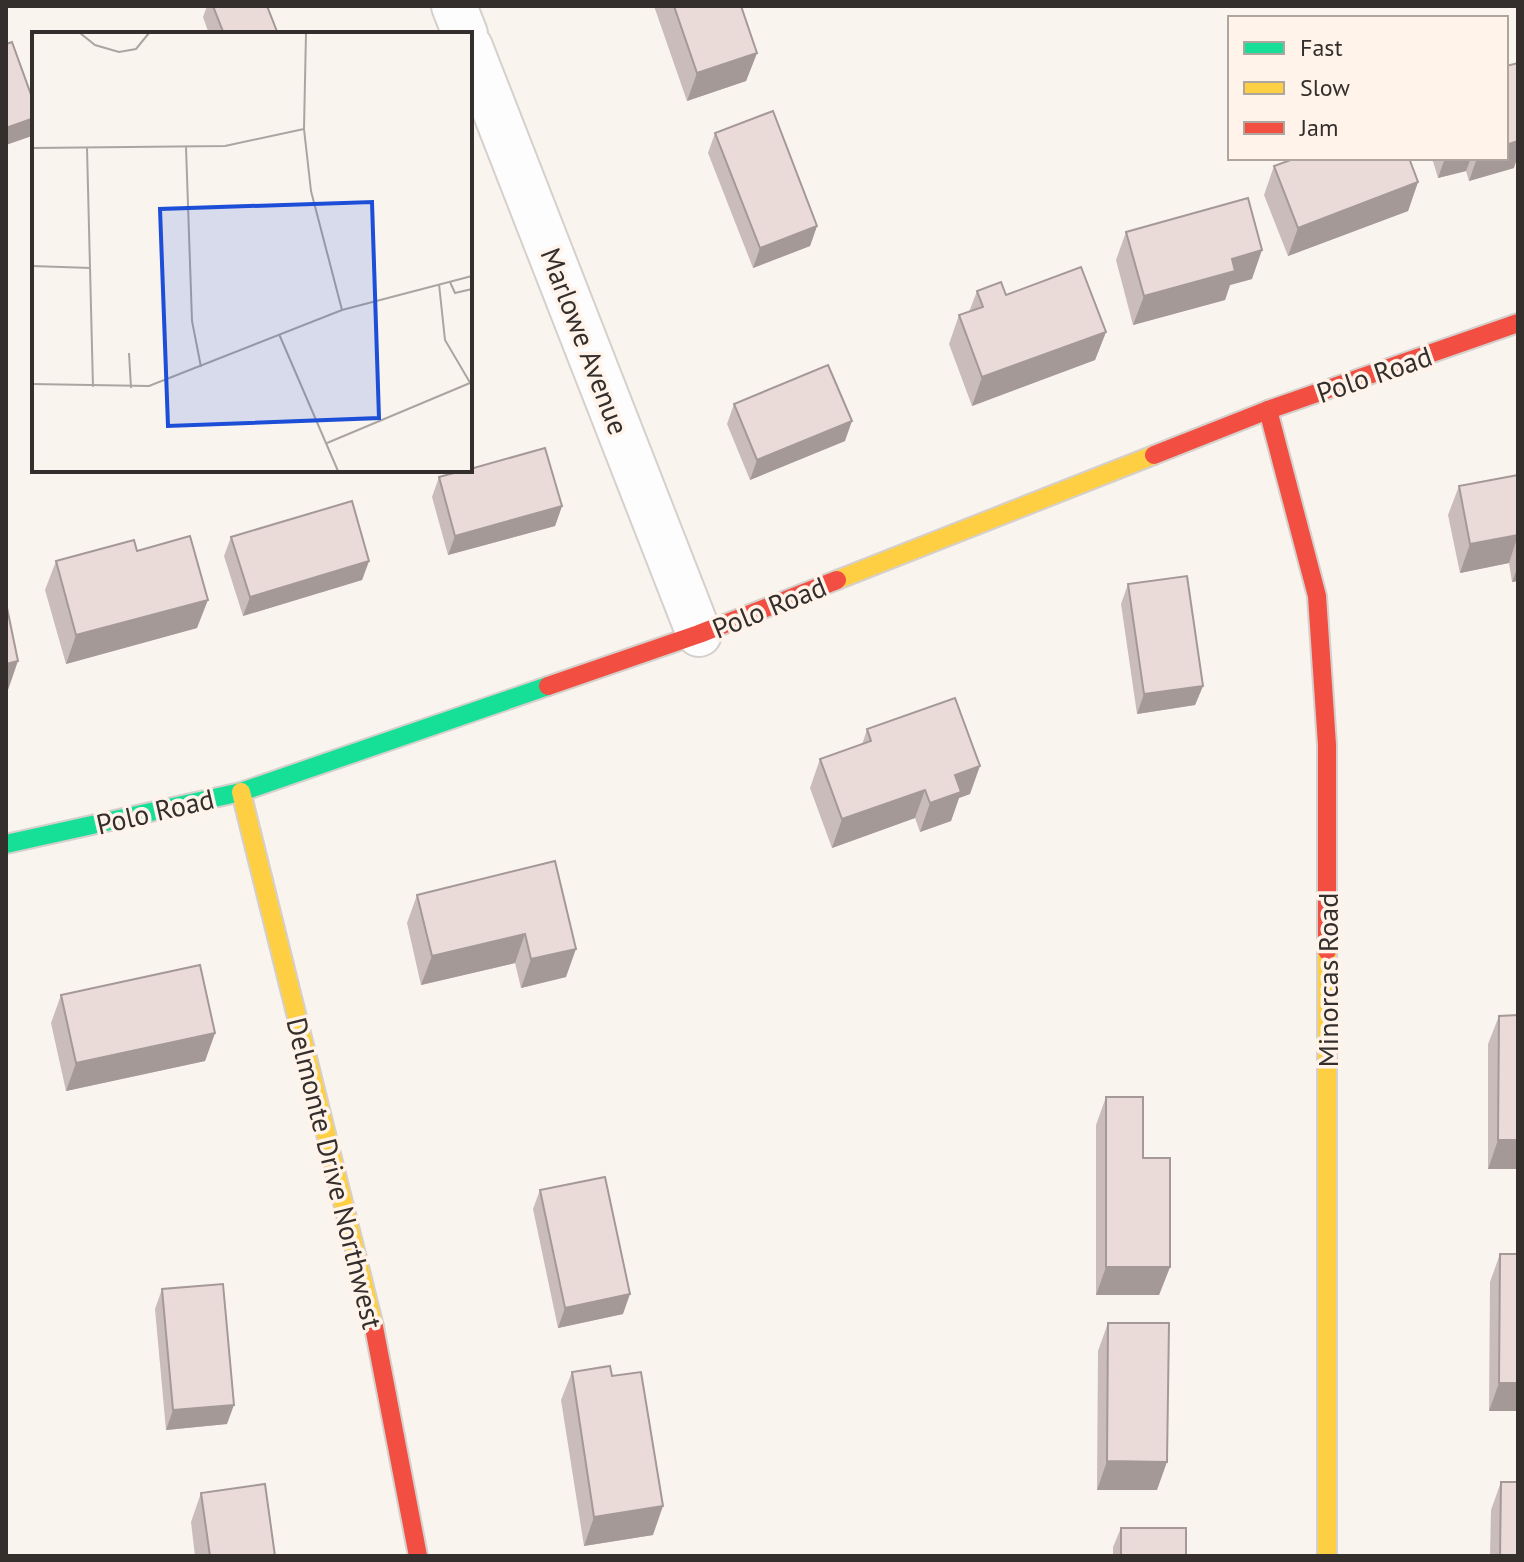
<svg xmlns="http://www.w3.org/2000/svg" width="1524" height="1562" font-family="'PT Sans',sans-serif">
<rect width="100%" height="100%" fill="#faf4ef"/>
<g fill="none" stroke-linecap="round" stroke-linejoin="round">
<!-- street casing -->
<g stroke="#d5d0cc" stroke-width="48">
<g id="street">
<path d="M454,6L465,34"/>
<path d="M470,47L699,634"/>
</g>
</g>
<!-- fast casing -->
<g stroke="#d5d0cc" stroke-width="22">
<path id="fast" d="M6,844L241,792L548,686"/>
</g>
<!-- slow casing -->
<g stroke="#d5d0cc" stroke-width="22">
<g id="slow">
<path d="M837,580L1154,455"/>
<path d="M241,792L374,1327"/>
<path d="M1327,951V1556"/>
</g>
</g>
<!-- jam casing -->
<g stroke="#d5d0cc" stroke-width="22">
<g id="jam">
<path d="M1268,410L1317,596L1327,745V951"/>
<path d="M1154,455L1268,410L1518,323"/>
<path d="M548,686L699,634L837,580"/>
<path d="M374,1327L418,1556"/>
</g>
</g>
<!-- street -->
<use href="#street" stroke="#fefdfd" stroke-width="44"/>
<!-- fast -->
<use href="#fast" stroke="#16e098" stroke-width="18"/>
<!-- slow -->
<use href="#slow" stroke="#ffcf43" stroke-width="18"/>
<!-- jam -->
<use href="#jam" stroke="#f24e42" stroke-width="18"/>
</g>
<!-- wall -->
<g fill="#c9bcba">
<path d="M207,6H267L278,34H209L203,17Z"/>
<path d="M654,6H741L757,53L746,81L687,101Z"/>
<path d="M715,133L817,226L810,246L753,268L708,153Z"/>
<path d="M1432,158H1506L1514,168L1469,181L1466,171L1438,178Z"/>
<path d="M1274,166L1418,182L1408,211L1288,256L1264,195Z"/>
<path d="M1126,232L1252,279L1230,285L1225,300L1133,325L1116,260Z"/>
<path d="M977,291L1006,295L1106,332L1095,360L972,406L949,344L959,315L969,312Z"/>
<path d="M734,404L845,441L750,480L727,424Z"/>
<path d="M1518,475V581L1512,582L1509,563L1460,573L1448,515L1459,486Z"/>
<path d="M439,477L562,506L555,526L448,555L432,497Z"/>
<path d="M231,537L369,561L362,580L243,616L224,556Z"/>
<path d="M137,551L197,628L66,664L45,590L56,561Z"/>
<path d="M1128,584L1203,686L1195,705L1137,714L1121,604Z"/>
<path d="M867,729L970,794L959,798L951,821L920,832L915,818L832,848L810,788L820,759L862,745Z"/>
<path d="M555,861L566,977L521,988L515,963L421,985L407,923L417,895Z"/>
<path d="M61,995L215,1033L205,1061L66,1091L51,1023Z"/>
<path d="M1518,1015V1169H1488V1044L1499,1016Z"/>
<path d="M1106,1097L1170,1267L1159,1295H1096V1125Z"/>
<path d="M540,1190L623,1314L558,1328L533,1209Z"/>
<path d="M1500,1254H1518V1411H1489L1490,1282Z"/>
<path d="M162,1289L227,1424L166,1430L155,1309Z"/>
<path d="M1108,1323L1157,1490H1097L1098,1351Z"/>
<path d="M572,1372L612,1376L653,1535L584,1546L561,1400Z"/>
<path d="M1501,1482L1518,1556H1490L1491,1510Z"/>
<path d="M201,1493L275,1556H195L191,1522Z"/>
<path d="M1121,1528L1186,1556H1113V1547Z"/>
</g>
<!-- shaded-wall -->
<g fill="#a49997">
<path d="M757,53L746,81L687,101L697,73Z"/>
<path d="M34,118V131L32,136L6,145V128Z"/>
<path d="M1518,133V156L1514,168L1469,181L1477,158H1506V145Z"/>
<path d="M1445,158H1471L1466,171L1438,178Z"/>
<path d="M1418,182L1408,211L1288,256L1298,228Z"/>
<path d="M817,226L810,246L753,268L760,248Z"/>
<path d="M1262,250L1252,279L1230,285L1225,300L1133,325L1144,296L1232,259Z"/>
<path d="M1106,332L1095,360L972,406L982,377Z"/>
<path d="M852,421L845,441L750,480L757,460Z"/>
<path d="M562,506L555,526L448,555L455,536Z"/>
<path d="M1518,535L1509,563L1460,573L1470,544Z"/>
<path d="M369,561L362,580L243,616L250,597Z"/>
<path d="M1518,566V581L1512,582Z"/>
<path d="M208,600L197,628L66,664L76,635Z"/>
<path d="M18,661L8,690H6V664Z"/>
<path d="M1203,686L1195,705L1137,714L1144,694Z"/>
<path d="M980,766L970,794L959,798L951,821L920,832L930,803L955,775Z"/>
<path d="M925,790L915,818L832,848L842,819Z"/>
<path d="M525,934L515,963L421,985L432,956Z"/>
<path d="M576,949L566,977L521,988L531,959Z"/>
<path d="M215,1033L205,1061L66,1091L76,1063Z"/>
<path d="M1498,1140H1518V1169H1488Z"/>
<path d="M1106,1267H1170L1159,1295H1096Z"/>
<path d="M630,1294L623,1314L558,1328L565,1308Z"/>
<path d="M1499,1383H1518V1411H1489Z"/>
<path d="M234,1405L227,1424L166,1430L173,1410Z"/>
<path d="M1107,1461L1167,1462L1157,1490H1097Z"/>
<path d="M663,1506L653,1535L584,1546L594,1517Z"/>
</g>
<!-- building -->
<g fill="#eadbd8" stroke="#a49997" stroke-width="2">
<path d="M213,6H267L278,34H224Z"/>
<path d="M674,6H741L757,53L697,73Z"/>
<path d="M12,42L34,103V118L6,128V44Z"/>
<path d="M1518,63V141L1506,145V66Z"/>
<path d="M773,111L817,226L760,248L715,133Z"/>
<path d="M1296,158H1409L1418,182L1298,228L1274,166Z"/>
<path d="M1248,198L1262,250L1232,259L1235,271L1144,296L1126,232Z"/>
<path d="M1081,267L1106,332L982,377L959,315L983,307L977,291L1001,282L1006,295Z"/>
<path d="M828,365L852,421L757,460L734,404Z"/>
<path d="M545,448L562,506L455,536L439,477L465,470H470V469Z"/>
<path d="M1518,475V535L1470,544L1459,486Z"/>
<path d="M352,501L369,561L250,597L231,537Z"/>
<path d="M190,536L208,600L76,635L56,561L134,540L137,551Z"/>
<path d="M1187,576L1203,686L1144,694L1128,584Z"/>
<path d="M6,603L18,661L6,664Z"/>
<path d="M955,698L980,766L955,775L961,792L930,803L925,790L842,819L820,759L871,741L867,729Z"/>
<path d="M555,861L576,949L531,959L525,934L432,956L417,895Z"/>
<path d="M200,965L215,1033L76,1063L61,995Z"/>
<path d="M1518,1015V1140H1498L1499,1016Z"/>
<path d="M1106,1097H1143V1158H1170V1267H1106Z"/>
<path d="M605,1177L630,1294L565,1308L540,1190Z"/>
<path d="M1500,1254H1518V1383H1499Z"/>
<path d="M223,1284L234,1405L173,1410L162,1289Z"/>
<path d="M1108,1323H1169L1167,1462L1107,1461Z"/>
<path d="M610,1366L612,1376L641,1372L663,1506L594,1517L572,1372Z"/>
<path d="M1501,1482H1518V1556H1500Z"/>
<path d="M265,1484L275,1556H210L201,1493Z"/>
<rect x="1121" y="1528" width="65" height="28"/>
</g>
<g text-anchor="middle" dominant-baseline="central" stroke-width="7" stroke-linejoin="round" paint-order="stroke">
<!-- street labels -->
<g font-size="28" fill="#342f2c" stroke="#fff3ea">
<text transform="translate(585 341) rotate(69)">Marlowe Avenue</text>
<text transform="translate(1374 374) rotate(-19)">Polo Road</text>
<text transform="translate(769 607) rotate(-22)">Polo Road</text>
<text transform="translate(155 811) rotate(-13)">Polo Road</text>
<text transform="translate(1327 980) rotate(-90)">Minorcas Road</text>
<text transform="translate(335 1173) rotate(76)">Delmonte Drive Northwest</text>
</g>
</g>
<!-- overview -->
<g transform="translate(32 32)">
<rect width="440" height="440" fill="#faf4ef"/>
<path fill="none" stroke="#aba5a1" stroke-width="2" d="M48,1L63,13L87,20L104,17L117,1M274,1L272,97L279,159L310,278M154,115L160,289L169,335M0,116L193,114L272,97M55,116L61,355M0,234L59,236M418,250L423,261L440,257M407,252L413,308L440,354M247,302L306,439M97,321L99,356M0,352L117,354L310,278L440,244M295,411L438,351"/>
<path fill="#1d4ed8" fill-opacity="0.15" stroke="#1d4ed8" stroke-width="4" d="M340,170L347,386L136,394L128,177Z"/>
<rect width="440" height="440" fill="none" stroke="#342f2c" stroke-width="4"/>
</g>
<!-- border -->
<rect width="1524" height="1562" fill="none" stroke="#342f2c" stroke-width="16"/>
<!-- legend -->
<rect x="1228" y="16" width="280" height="144" fill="#fff3ea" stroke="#aea59e" stroke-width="2"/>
<rect x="1244" y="42" width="40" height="12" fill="#16e098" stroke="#aea59e" stroke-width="2"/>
<text x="1300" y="56" font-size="24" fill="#342f2c">Fast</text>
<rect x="1244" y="82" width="40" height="12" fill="#ffcf43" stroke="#aea59e" stroke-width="2"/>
<text x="1300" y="96" font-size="24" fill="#342f2c">Slow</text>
<rect x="1244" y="122" width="40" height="12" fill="#f24e42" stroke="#aea59e" stroke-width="2"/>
<text x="1300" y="136" font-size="24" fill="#342f2c">Jam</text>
</svg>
